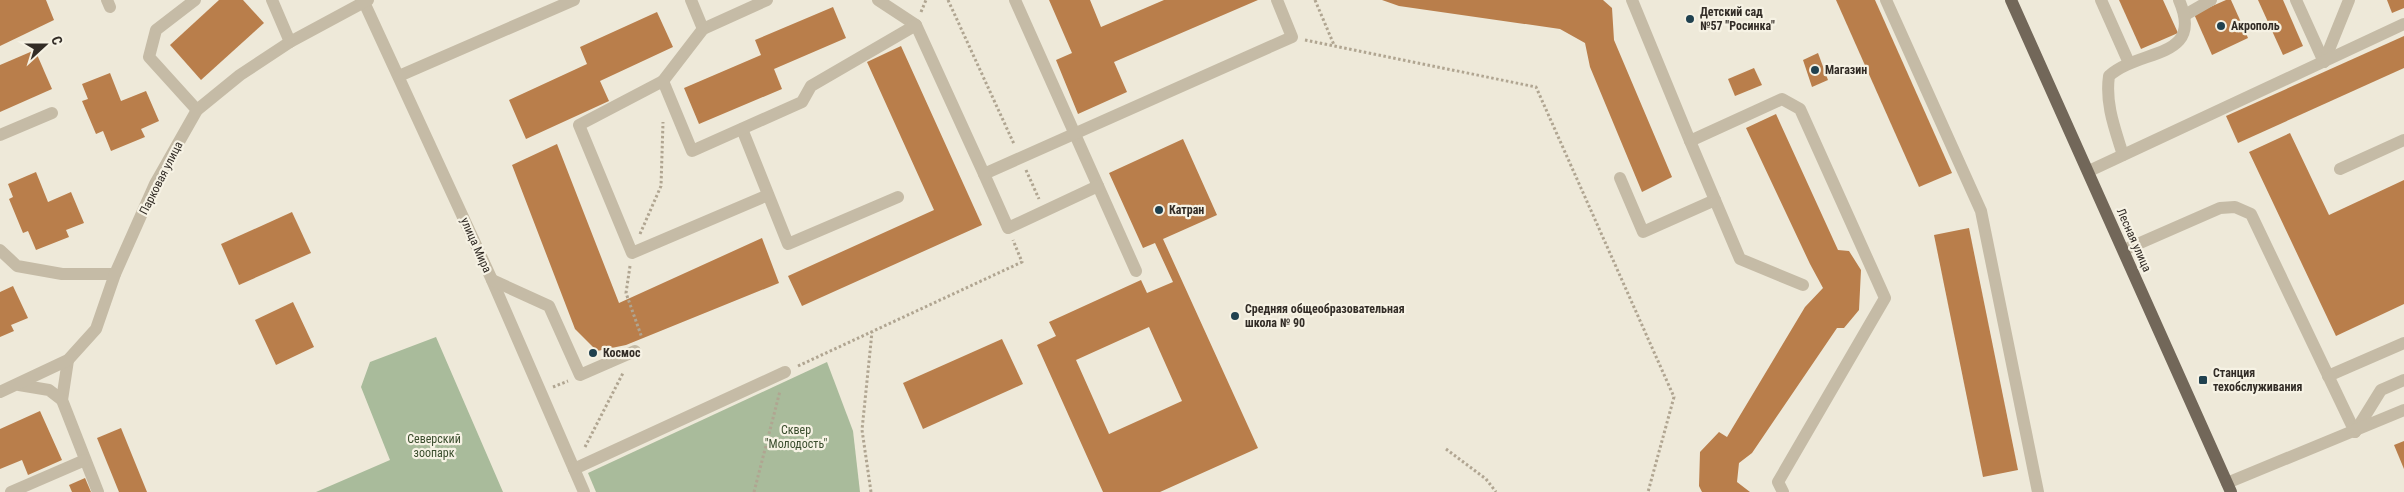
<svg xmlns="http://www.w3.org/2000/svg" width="2404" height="492" font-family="'Roboto Condensed',sans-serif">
<rect width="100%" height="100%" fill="#eee9d9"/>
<!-- green -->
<g fill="#a9bb9b">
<path d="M436,337L503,492H316L390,460L361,387L370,362Z"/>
<path d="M827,362L853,431L860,492H596L588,473Z"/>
</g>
<!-- building -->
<g fill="#b97e4b" fill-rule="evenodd">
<path d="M0,0H46L54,20L0,46Z"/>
<path d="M219,0H243L264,23L201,80L170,45Z"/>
<path d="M1049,0H1090L1101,27L1164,0H1258L1114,62L1127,92L1078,114L1056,60L1072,53Z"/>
<path d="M1382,0H1603L1612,8L1614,40L1672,177L1642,192L1590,67L1585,43L1560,29L1399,6Z"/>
<path d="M1836,0H1875L1952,173L1919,187Z"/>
<path d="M2119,0H2163L2178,33L2141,49Z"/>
<path d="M2226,0H2231L2248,38L2212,55L2194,14Z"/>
<path d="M2258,0H2283L2303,46L2283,55Z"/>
<path d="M2387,0H2404V8L2392,13Z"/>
<path d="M833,7L846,38L774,69L782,89L699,124L684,88L761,55L755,40Z"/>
<path d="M657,12L673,47L600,81L609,101L526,139L509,100L587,64L580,47Z"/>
<path d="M2404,36V68L2238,143L2226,116Z"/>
<path d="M901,46L982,225L802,306L788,276L934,210L867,62Z"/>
<path d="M35,50L52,89L0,112V65Z"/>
<path d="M1818,53L1828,80L1812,87L1803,60Z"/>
<path d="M1754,68L1762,85L1735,96L1728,79Z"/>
<path d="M110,73L121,101L146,91L159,121L141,129L145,137L111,151L103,131L96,134L82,101L88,99L82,84Z"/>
<path d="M1776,114L1838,250L1849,251L1861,270L1859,310L1844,328H1837L1752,453L1739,463L1737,482L1750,492H1702L1699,486L1700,452L1719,432L1727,437L1805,307L1823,288L1810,264L1746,128Z"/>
<path d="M2290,133L2329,215L2404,180V304L2336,336L2249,152Z"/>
<path d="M1183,139L1217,215L1163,239L1258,448L1160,492H1103L1037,345L1056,336L1049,322L1141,280L1147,293L1173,282L1155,243L1143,248L1109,173ZM1149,327L1182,401L1109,434L1076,360Z"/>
<path d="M557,144L619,303L762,238L779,283L626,345L597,351L575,329L512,165Z"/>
<path d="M36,172L48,202L71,192L84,223L66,230L69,237L36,250L28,231L23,233L9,199L13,197L8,184Z"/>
<path d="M292,212L311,253L239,285L221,244Z"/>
<path d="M1969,228L2018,470L1983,477L1934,235Z"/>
<path d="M13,286L28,318L11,325L14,331L0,337V292Z"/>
<path d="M293,302L314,347L276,365L255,320Z"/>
<path d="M1002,339L1023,384L923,429L903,383Z"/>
<path d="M40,411L62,460L28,475L22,460L0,469V429Z"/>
<path d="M121,428L147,492H119L97,438Z"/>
<path d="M2404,441V469L2394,445Z"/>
<path d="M85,478L91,492H72L69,485Z"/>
</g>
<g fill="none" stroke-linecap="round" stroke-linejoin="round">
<!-- path -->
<g stroke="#b0a591" stroke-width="3" stroke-dasharray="2.5 2.5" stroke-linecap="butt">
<path d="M948,0L1014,144"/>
<path d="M1315,0L1334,45"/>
<path d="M921,12L926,0"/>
<path d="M1305,40L1536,87L1674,397L1648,492"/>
<path d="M1026,170L1039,199"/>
<path d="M640,234L661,186L663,122"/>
<path d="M630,266L626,293L642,338"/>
<path d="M798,366L1022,262L1013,240"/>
<path d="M553,387L568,381"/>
<path d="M585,447L623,373"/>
<path d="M1446,449L1486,479L1496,492"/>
<path d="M754,492L780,391"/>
<path d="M871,492L862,430L872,332"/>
</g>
<!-- minor -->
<g stroke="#c5bba6" stroke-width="12">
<path d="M107,0L110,7"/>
<path d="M195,0L156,30L149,57L197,110"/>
<path d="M272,0L290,42"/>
<path d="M363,0L492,280L584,492"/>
<path d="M691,0L703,29L767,0"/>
<path d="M878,0L916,25"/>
<path d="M1015,0L1136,271"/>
<path d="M1632,0L1690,141L1782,99L1800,109L1885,298L1778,482L1783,492"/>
<path d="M1886,0L1981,211L2038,492"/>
<path d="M2101,0L2129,63"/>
<path d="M2296,0L2324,62"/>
<path d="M2185,15L2211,0"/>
<path d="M2324,62L2349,0"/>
<path d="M399,76L574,0"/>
<path d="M663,81L703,29"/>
<path d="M742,129L788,244L898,197"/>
<path d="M0,135L52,113"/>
<path d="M1690,141L1740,259L1803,285"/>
<path d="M2123,155C2115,129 2105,104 2109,76C2140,48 2205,60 2179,0"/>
<path d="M2340,169L2404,140"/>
<path d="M2089,171L2404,24"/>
<path d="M1620,178L1643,232L1715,200"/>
<path d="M1098,186L1008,228L984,174L1292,37L1277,0"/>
<path d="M768,195L632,253L579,125L663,81L692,151L802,102L811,86L916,25L984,174"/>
<path d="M0,250L17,266L62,274H115"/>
<path d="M2124,250L2220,208L2235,207L2251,214L2355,432"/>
<path d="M492,280L549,306L580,375L635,351"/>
<path d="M68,360L62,400L98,492"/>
<path d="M2328,376L2404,343"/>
<path d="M19,385L49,390L62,400"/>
<path d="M0,392L68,360L96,329L115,274L155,184L197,110L240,75L290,42L368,0"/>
<path d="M2355,432L2381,390L2404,380"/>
<path d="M574,469L785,372"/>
<path d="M2227,483L2404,410"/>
<path d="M11,492L85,460"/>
</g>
<!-- major -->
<path stroke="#726759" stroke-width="12" d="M2011,0L2231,492"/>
</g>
<!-- markers -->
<g fill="#20414f" stroke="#f6f2e4" stroke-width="2">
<circle cx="1690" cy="19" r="5"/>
<circle cx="2221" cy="26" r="5"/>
<circle cx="1815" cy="70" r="5"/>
<circle cx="1159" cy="210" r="5"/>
<circle cx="1235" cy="316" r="5"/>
<circle cx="593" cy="353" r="5"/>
<rect x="2198" y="375" width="10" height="10" rx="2.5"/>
</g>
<g text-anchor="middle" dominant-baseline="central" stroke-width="4.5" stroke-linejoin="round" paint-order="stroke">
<!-- poi labels -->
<g font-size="12" font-weight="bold" fill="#322c26" stroke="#f6f2e4" text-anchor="start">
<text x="1700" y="12">Детский сад<tspan x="1700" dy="14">№57 "Росинка"</tspan></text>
<text x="2231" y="26">Акрополь</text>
<text x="1825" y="70">Магазин</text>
<text x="1169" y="210">Катран</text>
<text x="1245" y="309">Средняя общеобразовательная<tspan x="1245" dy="14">школа № 90</tspan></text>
<text x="603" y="353">Космос</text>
<text x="2213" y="373">Станция<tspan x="2213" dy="14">техобслуживания</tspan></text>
</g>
<!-- street labels -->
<g font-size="12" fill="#322c26" stroke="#f6f2e4">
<text transform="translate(161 178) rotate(-63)">Парковая улица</text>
<text transform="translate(2134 240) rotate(66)">Лесная улица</text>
<text transform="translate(476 245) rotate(66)">улица Мира</text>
</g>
<!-- park labels -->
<g font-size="12" fill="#3a4d2d" stroke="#f6f2e4">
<text x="796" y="430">Сквер<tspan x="796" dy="14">"Молодость"</tspan></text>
<text x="434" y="439">Северский<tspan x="434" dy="14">зоопарк</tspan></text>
</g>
</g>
<!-- north arrow -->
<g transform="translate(45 45) rotate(69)" stroke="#f6f2e4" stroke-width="4" paint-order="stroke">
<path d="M0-4L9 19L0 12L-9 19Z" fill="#322c26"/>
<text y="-8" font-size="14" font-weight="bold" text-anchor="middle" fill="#322c26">С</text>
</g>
</svg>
